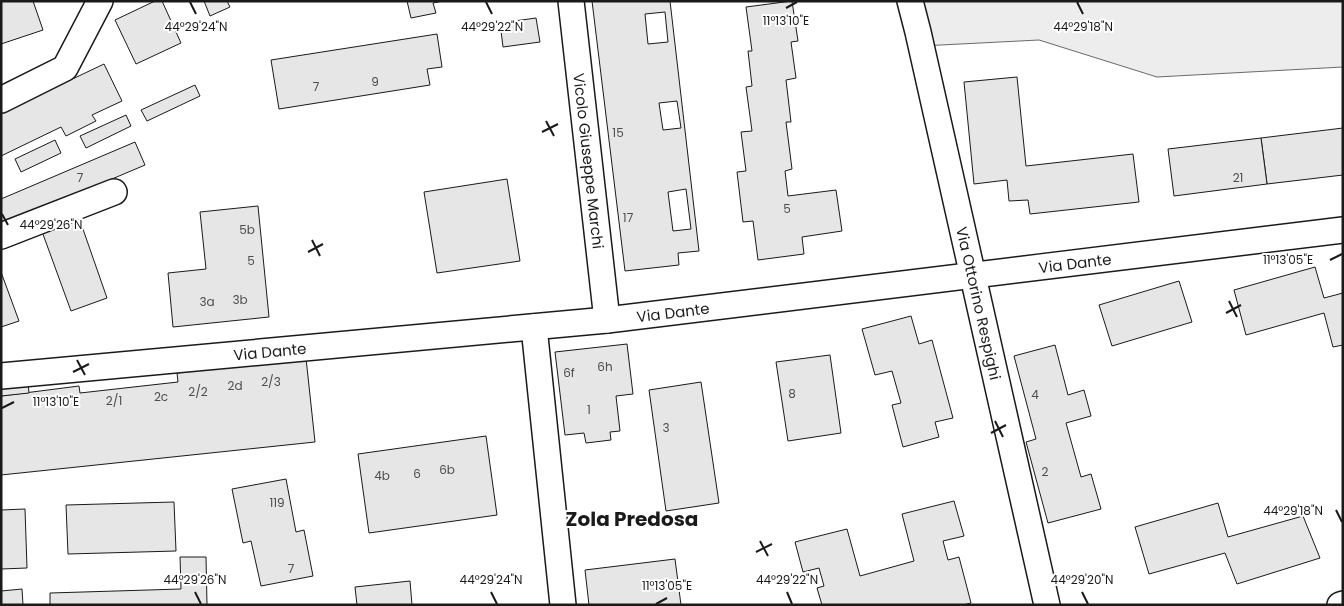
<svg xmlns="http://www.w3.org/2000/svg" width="1344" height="606" font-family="Poppins,sans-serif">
<rect width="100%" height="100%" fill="#fff"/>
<!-- green -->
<path fill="#ededed" stroke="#6a6a6a" d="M909,1H1343V67L1157,77L1039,40L921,46Z"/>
<!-- building -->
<g fill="#e6e6e6" stroke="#1a1a1a" fill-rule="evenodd">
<path d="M1,1H33L43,30L1,44Z"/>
<path d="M155,1H162L181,43L136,64L115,20Z"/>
<path d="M204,1H227L230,7L210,16Z"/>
<path d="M407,1H443L433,3L436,13L411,18Z"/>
<path d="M592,1H670L699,251L678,253L679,265L625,271ZM665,12L668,42L648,44L645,14ZM677,101L681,128L663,130L659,103ZM686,189L691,229L673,231L668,192Z"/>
<path d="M792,1L798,41L791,42L796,78L786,80L791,122H786L792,169L785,171L788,196L836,190L842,231L802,237L804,254L758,260L753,221L743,222L737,172L746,171L741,132L752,131L746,87L752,86L748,51H752L746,7Z"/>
<path d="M536,18L540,42L503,47L500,23Z"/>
<path d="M437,34L442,67L427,69L430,85L279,109L271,60Z"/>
<path d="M104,64L122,101L92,115L96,121L66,136L61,127L1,156V113Z"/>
<path d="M1017,77L1026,166L1133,154L1139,202L1030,214L1028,200L1009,201L1007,180L974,184L964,82Z"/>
<path d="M195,85L200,96L147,121L141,110Z"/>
<path d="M126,115L131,126L86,148L80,136Z"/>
<path d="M1343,128V175L1267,184L1261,138Z"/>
<path d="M1261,138L1267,184L1174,196L1168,149Z"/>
<path d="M55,140L61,153L21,172L15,159Z"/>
<path d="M135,142L145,165L1,226V199Z"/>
<path d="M507,179L520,261L437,273L424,192Z"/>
<path d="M258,206L269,317L173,327L168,273L206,269L200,212Z"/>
<path d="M77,212L107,298L71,311L40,226Z"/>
<path d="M1315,267L1324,298L1343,293V345L1333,347L1324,313L1246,335L1234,290Z"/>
<path d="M1,272L19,321L1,327Z"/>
<path d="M1179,281L1192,322L1112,346L1099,305Z"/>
<path d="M911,316L919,344L932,340L953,418L935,422L939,437L903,447L892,405L901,403L892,371L875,375L862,329Z"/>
<path d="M627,344L633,394L616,396L620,431L610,432L611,440L586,443L584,433L565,435L555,352Z"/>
<path d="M1055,345L1068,395L1084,390L1091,416L1066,423L1081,477L1091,474L1101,509L1048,523L1026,442L1036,439L1014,356Z"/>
<path d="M830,355L841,433L788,441L776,362Z"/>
<path d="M306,358L315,442L1,475V396L79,386L80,393L178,382L177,373Z"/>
<path d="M701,382L719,503L666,511L649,390Z"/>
<path d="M28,383L29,393L1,396V386Z"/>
<path d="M486,436L497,515L369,533L358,454Z"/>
<path d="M286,479L296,532L304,530L313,576L261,586L251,541L243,543L232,489Z"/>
<path d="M954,501L964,536L943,541L948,560L959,557L971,603L963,605H822L817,588L824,586L819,568L803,572L795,542L847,529L860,576L914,561L902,514Z"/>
<path d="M174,502L176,551L68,554L66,505Z"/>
<path d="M1218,503L1228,537L1303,516L1320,558L1237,584L1225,553L1149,574L1135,527Z"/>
<path d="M25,509L27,568L1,569V510Z"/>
<path d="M180,557H206L207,605H50V593L181,589Z"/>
<path d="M675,559L681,605H589L585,570Z"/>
<path d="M410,581L412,605H357L355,587Z"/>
<path d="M22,589L23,605H1V591Z"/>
</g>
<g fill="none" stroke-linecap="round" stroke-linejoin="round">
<!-- street casing -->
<g stroke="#1a1a1a" stroke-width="28">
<g id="street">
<path id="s1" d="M571,1L607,320"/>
<path id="s2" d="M910,1L918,32L1047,605"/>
<path d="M1,100L65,68L100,1"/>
<path d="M1,236L114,192"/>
<path d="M534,327L563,605"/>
<path id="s3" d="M1,376L607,320L1343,230"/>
<path d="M1340,605L1343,604"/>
</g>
</g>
<!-- street -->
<use href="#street" stroke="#fff" stroke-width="25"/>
</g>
<!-- ticks -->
<path fill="none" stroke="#1a1a1a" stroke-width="2" d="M190,2L196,14M486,2L492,14M1077,2L1083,14M786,8L797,2M546,121L554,136M542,132L558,124M2,214L8,225M312,240L320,256M308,252L323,244M1330,260L1342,254M1229,301L1237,317M1226,313L1241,305M77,360L85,375M73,372L89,364M2,408L14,402M995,421L1003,437M991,433L1006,425M1336,510L1342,522M760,541L768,556M756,552L772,544M195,592L201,604M491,592L497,604M787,592L792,604M1082,592L1088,604M656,604L667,598"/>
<g text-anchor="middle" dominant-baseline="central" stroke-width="4" stroke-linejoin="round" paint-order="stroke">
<!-- number labels -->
<g font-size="12" fill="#4d4d4d">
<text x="375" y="81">9</text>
<text x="316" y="86">7</text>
<text x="618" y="132">15</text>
<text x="80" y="177">7</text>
<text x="1238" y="177">21</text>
<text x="787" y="208">5</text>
<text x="628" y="217">17</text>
<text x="247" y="229">5b</text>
<text x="251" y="260">5</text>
<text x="240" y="299">3b</text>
<text x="207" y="301">3a</text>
<text x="605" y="366">6h</text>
<text x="569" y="372">6f</text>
<text x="271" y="381">2/3</text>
<text x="235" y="385">2d</text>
<text x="198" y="391">2/2</text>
<text x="792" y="393">8</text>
<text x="1035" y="394">4</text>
<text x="161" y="396">2c</text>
<text x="114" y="400">2/1</text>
<text x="589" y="409">1</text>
<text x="666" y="427">3</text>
<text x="447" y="469">6b</text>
<text x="1045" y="471">2</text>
<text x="417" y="473">6</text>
<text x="382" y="475">4b</text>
<text x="277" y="502">119</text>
<text x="291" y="568">7</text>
</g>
<!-- street labels -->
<g font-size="15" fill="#1a1a1a" stroke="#fff">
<text stroke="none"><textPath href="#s1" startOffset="161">Vicolo Giuseppe Marchi</textPath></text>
<text stroke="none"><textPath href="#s3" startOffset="1080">Via Dante</textPath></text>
<text stroke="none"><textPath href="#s2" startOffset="310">Via Ottorino Respighi</textPath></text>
<text stroke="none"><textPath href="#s3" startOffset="675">Via Dante</textPath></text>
<text stroke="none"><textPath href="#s3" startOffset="270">Via Dante</textPath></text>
</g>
<!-- district labels -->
<g font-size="20" font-weight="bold" fill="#1a1a1a" stroke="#fff">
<text x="632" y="519">Zola Predosa</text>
</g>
</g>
<g font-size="12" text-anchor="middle" fill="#1a1a1a" stroke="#fff" stroke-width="4" stroke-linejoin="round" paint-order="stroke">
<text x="786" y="25">11°13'10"E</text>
<text x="196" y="31">44°29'24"N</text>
<text x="492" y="31">44°29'22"N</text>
<text x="1083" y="31">44°29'18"N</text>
<text x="51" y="229">44°29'26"N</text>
<text x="1288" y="264">11°13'05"E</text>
<text x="56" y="406">11°13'10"E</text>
<text x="1293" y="515">44°29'18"N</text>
<text x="195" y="584">44°29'26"N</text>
<text x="491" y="584">44°29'24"N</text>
<text x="787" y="584">44°29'22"N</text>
<text x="1082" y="584">44°29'20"N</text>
<text x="667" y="590">11°13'05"E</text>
</g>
<!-- border -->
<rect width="1344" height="606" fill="none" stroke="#1a1a1a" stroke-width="5"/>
</svg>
